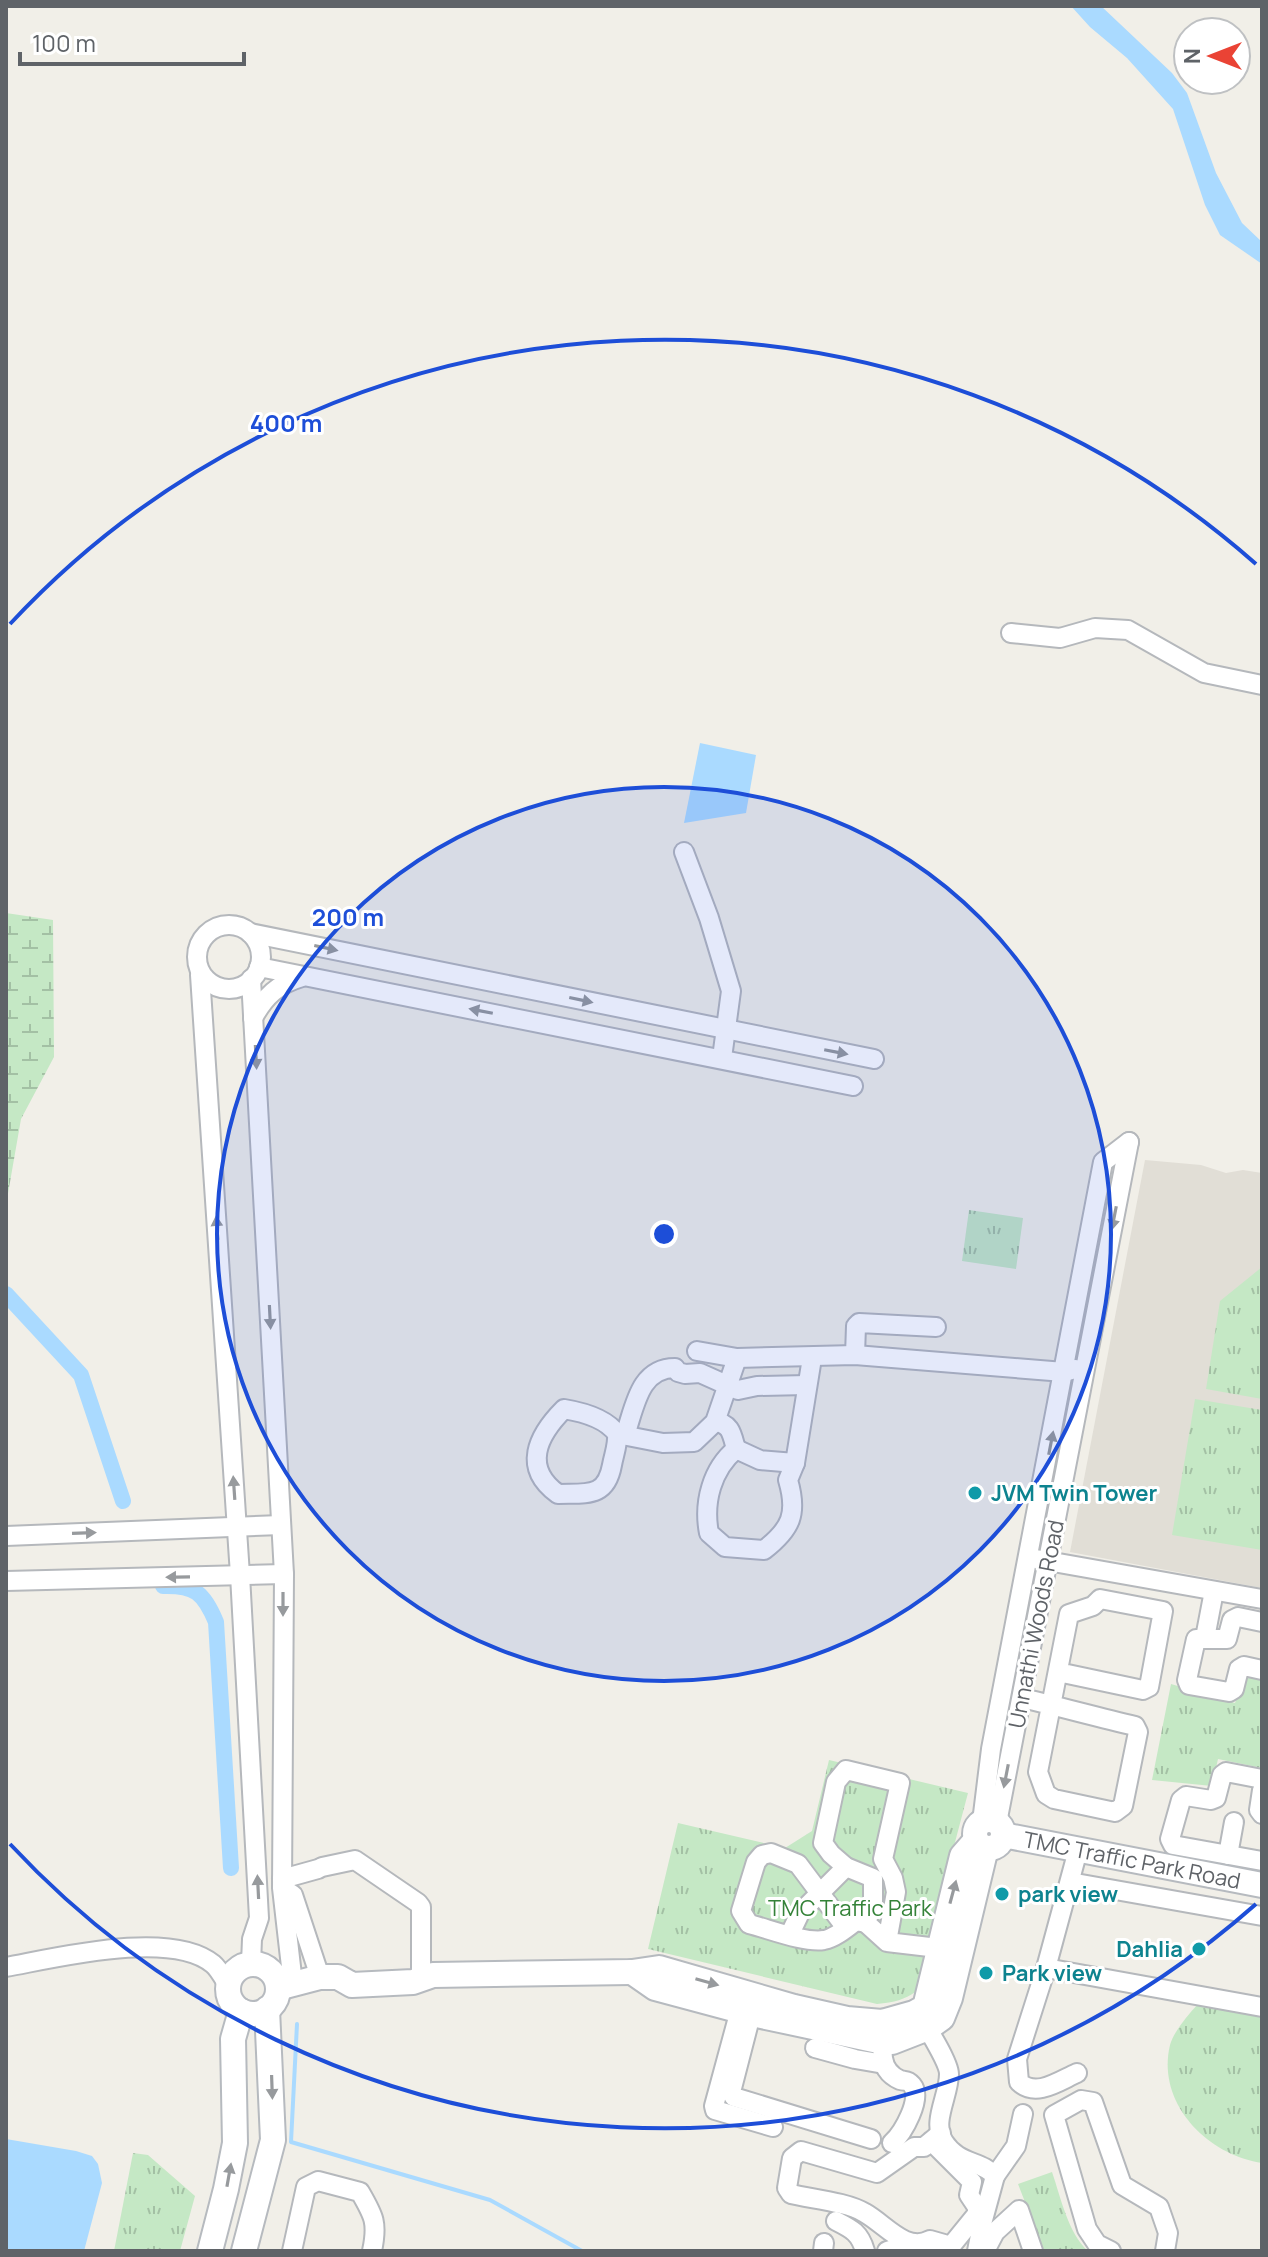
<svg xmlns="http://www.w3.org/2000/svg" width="1268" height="2257" font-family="Manrope,sans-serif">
<defs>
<pattern id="grass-tufts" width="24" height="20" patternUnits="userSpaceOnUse" patternTransform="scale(2)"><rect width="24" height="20" fill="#c5e8c5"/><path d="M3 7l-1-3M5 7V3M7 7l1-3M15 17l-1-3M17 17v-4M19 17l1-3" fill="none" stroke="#a3c0a4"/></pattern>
<pattern id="wetland-marsh" width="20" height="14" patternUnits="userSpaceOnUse" patternTransform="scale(2)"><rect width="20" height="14" fill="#c5e8c5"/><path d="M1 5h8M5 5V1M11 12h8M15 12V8" fill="none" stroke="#a3c0a4"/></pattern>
</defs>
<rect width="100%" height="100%" fill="#f1efe8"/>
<!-- education -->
<path fill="#e1ded6" d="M1145,1160L1201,1165L1226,1173L1243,1170L1262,1173V1588L1070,1552Z"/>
<!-- grass -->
<g fill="url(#grass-tufts)">
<path d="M969,1210L1023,1218L1016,1269L962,1261Z"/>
<path d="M1262,1267V1399L1206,1389L1220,1301Z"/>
<path d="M1195,1399L1262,1410V1550L1172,1535Z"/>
<path d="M1244,1673L1260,1679L1262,1768L1218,1759L1212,1786L1152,1780L1171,1684L1235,1703Z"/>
<path d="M829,1760L968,1793L930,1937L941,1963C921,1990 912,2001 877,2004L648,1949L678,1823L785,1848L812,1831Z"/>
<path d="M1198,2004L1262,2016V2163C1207,2155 1156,2103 1170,2045C1174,2031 1188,2015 1198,2004Z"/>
<path d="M133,2153L148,2155L195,2196L180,2251H114Z"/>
<path d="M1052,2172C1061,2198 1068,2233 1088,2251H1044L1018,2184Z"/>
</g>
<!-- wetland -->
<path fill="url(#wetland-marsh)" d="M6,913L53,920L54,1057L21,1119L6,1205Z"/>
<!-- water -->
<g fill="#aadaff">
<path d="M1071,6H1101L1172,73L1187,93L1216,173L1242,223L1262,242V264L1220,235L1205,205L1173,109L1127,58L1090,27Z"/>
<path d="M700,743L756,755L746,813L684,823Z"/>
<path d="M6,2139L76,2151L92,2156L98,2164L102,2183L84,2251H6Z"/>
</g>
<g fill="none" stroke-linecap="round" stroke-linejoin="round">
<!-- stream -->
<path stroke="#aadaff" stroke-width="4" d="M297,2024L291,2142L490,2200L582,2251"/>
<!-- canal -->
<g stroke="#aadaff" stroke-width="16">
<path d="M6,1294L81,1375L123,1501"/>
<path d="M163,1586C195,1585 204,1593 216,1622L231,1868"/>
</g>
<!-- street casing -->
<g stroke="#b5b8bc" stroke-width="22">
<g id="street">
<path d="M1011,633L1060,638L1095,628L1128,630L1204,673L1262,685"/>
<path d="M684,852L709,918L731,991L722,1058"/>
<circle cx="229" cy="957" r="32"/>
<path d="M250,933L874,1059"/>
<path d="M259,967L853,1086"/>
<path d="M200,975L240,1575L259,1918L252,1939L251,1963"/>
<path d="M251,979L284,1574L282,1888L293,1984"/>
<path d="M253,1018C265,996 278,984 302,977"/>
<path d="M697,1351L737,1358L855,1355L1064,1372L1075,1369"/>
<path d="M855,1355L856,1326L859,1323L936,1327"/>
<path d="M715,1422C731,1423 732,1435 736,1449C712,1469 703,1502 709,1533L725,1547L764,1550C791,1529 798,1514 788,1480L795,1463L812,1358"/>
<path d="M617,1434C606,1418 582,1412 564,1409C537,1436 522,1468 558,1494C587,1493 606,1498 612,1465C614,1454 618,1445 617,1434L663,1443L694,1442L715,1422L737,1358"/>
<path d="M625,1435C635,1407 639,1368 675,1368L678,1372L685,1374L700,1373L738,1390L757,1386L807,1385"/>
<path d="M736,1449L760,1460L795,1463"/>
<path d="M6,1536L281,1525"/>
<path d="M1036,1559L1262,1599"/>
<path d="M6,1581L284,1574"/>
<path d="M1262,1622L1238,1617L1232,1620L1227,1639H1196L1187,1680L1189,1685L1229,1692L1234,1689L1239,1669L1244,1666L1262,1670"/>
<path d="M1205,1638L1214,1591"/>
<path d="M1022,1698C1060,1707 1097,1717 1135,1726L1138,1732L1123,1806L1115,1812L1054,1799L1046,1794L1038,1772L1069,1614L1093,1606L1100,1599L1163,1611L1149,1687L1143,1690L1058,1672"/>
<path d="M1262,1779L1226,1772L1222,1775L1216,1798L1211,1800L1186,1796L1181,1800L1170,1839L1173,1845L1262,1861"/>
<path d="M1262,1790L1259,1810L1262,1814"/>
<path d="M982,1822L991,1749L1103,1162L1129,1142"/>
<path d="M997,1823L1129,1142"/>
<path d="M1228,1855L1234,1822"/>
<path d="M322,1867L355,1860L418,1903L421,1907V1979"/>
<path d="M282,1879L318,1869"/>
<path d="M1070,1882L1262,1916"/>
<path d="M284,1889L293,1895L320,1977"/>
<path d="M846,1928L798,1864L771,1853L762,1855L756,1862L741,1911L749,1924C769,1929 804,1943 824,1940C835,1938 847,1928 856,1921L866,1923"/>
<path d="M790,1934L800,1913L846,1867"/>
<path d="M887,1942L866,1923L873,1903V1878L846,1867L831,1854L823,1843L836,1782L846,1770L900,1783L883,1859L893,1878L896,1892L887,1942L938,1948"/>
<path d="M6,1967C56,1958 171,1929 213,1964C219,1969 224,1979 228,1985"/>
<path d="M1046,1968L1262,2007"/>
<path d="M754,2003L731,2092L734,2097L871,2139"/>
<path d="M740,2010L714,2106L715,2110L773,2127"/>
<path d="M920,2020C928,2027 949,2064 949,2074C949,2096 931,2122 944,2142C959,2165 981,2160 995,2176L983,2220L977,2251"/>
<path d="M887,2030C881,2048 878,2070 900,2080C907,2082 907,2079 912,2085C923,2098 903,2133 892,2143"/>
<path d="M815,2048L855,2059L884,2064"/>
<path d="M1077,2073C1059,2081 1036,2098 1019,2082L1017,2059L1046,1968L1078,1850"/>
<path d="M931,2141L972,2182L969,2195L977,2207V2214L951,2246L930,2240C906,2253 885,2224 865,2213C847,2202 812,2199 791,2194L787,2188L792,2158L801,2151L877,2173L914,2147H924L941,2133"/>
<path d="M995,2176L1016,2146L1023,2114"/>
<path d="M836,2221C852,2229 860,2233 865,2251"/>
<path d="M292,2251L306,2187L318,2181L360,2192C374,2216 378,2223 372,2251"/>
<path d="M823,2251L824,2243"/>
<path d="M887,2251L909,2244"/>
<path d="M985,2251L995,2232L1019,2210L1033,2251"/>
<path d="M1111,2251L1097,2244L1087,2229L1054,2115L1081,2100L1093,2102L1122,2185L1159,2207L1168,2233L1165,2251"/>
</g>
</g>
<!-- secondary casing -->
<g stroke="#b6babf" stroke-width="28">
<g id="secondary">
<circle cx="989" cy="1834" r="14"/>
<path d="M1003,1835L1262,1885"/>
<circle cx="253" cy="1989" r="25"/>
<path d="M632,1972L655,1988L752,2014L883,2042H892L928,2028L942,2018L950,1998L986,1848"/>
<path d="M278,1988L320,1977H338L352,1985L413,1982L433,1975L632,1972L659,1968L794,2007L847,2019L882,2022L914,2013L925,2007L962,1856L976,1840"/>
<path d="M210,2251L226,2189L235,2143L233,2039L241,2011"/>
<path d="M244,2251L273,2140L267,2009"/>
</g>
</g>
<!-- street -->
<use href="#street" stroke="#fff" stroke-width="18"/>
<!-- secondary -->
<use href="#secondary" stroke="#fff" stroke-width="24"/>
</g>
<!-- one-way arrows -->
<defs><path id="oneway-solid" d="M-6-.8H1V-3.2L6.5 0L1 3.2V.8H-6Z" transform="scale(2)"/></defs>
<g fill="#979a9d">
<use href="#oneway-solid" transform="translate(326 948) rotate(12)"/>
<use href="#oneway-solid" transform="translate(581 1000) rotate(12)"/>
<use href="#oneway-solid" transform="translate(481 1011) rotate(-169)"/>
<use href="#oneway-solid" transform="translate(836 1052) rotate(11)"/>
<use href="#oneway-solid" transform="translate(256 1057) rotate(87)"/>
<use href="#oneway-solid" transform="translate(1114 1218) rotate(101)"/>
<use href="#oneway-solid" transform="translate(217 1228) rotate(-94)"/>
<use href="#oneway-solid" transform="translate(270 1317) rotate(87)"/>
<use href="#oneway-solid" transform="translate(1051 1443) rotate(-79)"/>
<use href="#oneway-solid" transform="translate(234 1488) rotate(-94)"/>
<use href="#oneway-solid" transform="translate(84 1533) rotate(-2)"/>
<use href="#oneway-solid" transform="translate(178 1577) rotate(179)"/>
<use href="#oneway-solid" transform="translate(283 1604) rotate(90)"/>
<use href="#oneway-solid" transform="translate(1006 1776) rotate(101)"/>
<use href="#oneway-solid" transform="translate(258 1887) rotate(-93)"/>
<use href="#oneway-solid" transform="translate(953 1892) rotate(-75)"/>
<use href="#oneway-solid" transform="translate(707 1982) rotate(16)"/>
<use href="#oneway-solid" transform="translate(272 2087) rotate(88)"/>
<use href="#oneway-solid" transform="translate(229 2175) rotate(-80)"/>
</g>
<!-- distance rings -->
<circle cx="664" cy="1234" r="447" fill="#1d4ed8" fill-opacity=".12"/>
<g fill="none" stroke="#1d4ed8" stroke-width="4">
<circle cx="664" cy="1234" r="447"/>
<path d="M1256 1904A894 894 0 0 1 10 1844M10 624A894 894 0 0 1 1256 564"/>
</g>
<!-- markers -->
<g fill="#0f9aa8" stroke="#fff" stroke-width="3">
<circle cx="975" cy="1493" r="8"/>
<circle cx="1002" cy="1894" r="8"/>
<circle cx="1199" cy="1949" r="8"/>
<circle cx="986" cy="1973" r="8"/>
</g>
<g text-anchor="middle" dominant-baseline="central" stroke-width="6" stroke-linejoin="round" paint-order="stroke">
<!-- culture labels -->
<g font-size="22" font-weight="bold" fill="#0d838f" stroke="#fff" text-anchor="start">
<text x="991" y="1493">JVM Twin Tower</text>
<text x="1018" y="1894">park view</text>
<text x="1183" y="1949" text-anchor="end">Dahlia</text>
<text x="1002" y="1973">Park view</text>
</g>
<!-- street labels -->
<g font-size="22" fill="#5f6368" stroke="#fff">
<text transform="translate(1036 1624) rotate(-79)">Unnathi Woods Road</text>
<text transform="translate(1132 1860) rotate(11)">TMC Traffic Park Road</text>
</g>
<!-- park labels -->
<g font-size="22" fill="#348238" stroke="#fff">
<text x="850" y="1908">TMC Traffic Park</text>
</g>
</g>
<circle cx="664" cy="1234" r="12" fill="#1d4ed8" stroke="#fff" stroke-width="4"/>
<g font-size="24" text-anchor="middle" font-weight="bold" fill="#1d4ed8" stroke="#fff" stroke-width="6" stroke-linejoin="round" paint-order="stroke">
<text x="286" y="432">400 m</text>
<text x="348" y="926">200 m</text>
</g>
<!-- border -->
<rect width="1268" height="2257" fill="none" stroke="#5f6368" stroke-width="16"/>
<!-- north arrow -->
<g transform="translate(1212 56) rotate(270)"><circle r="38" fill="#ffffff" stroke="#bfc1c3" stroke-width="2"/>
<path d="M0-6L14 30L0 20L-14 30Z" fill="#ea4335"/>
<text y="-12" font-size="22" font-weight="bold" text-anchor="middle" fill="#5f6368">N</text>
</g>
<!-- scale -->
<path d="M20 52v12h224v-12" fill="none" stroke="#5f6368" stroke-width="4"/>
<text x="32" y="52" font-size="24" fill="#5f6368" stroke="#ffffff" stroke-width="6" paint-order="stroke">100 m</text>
</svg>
